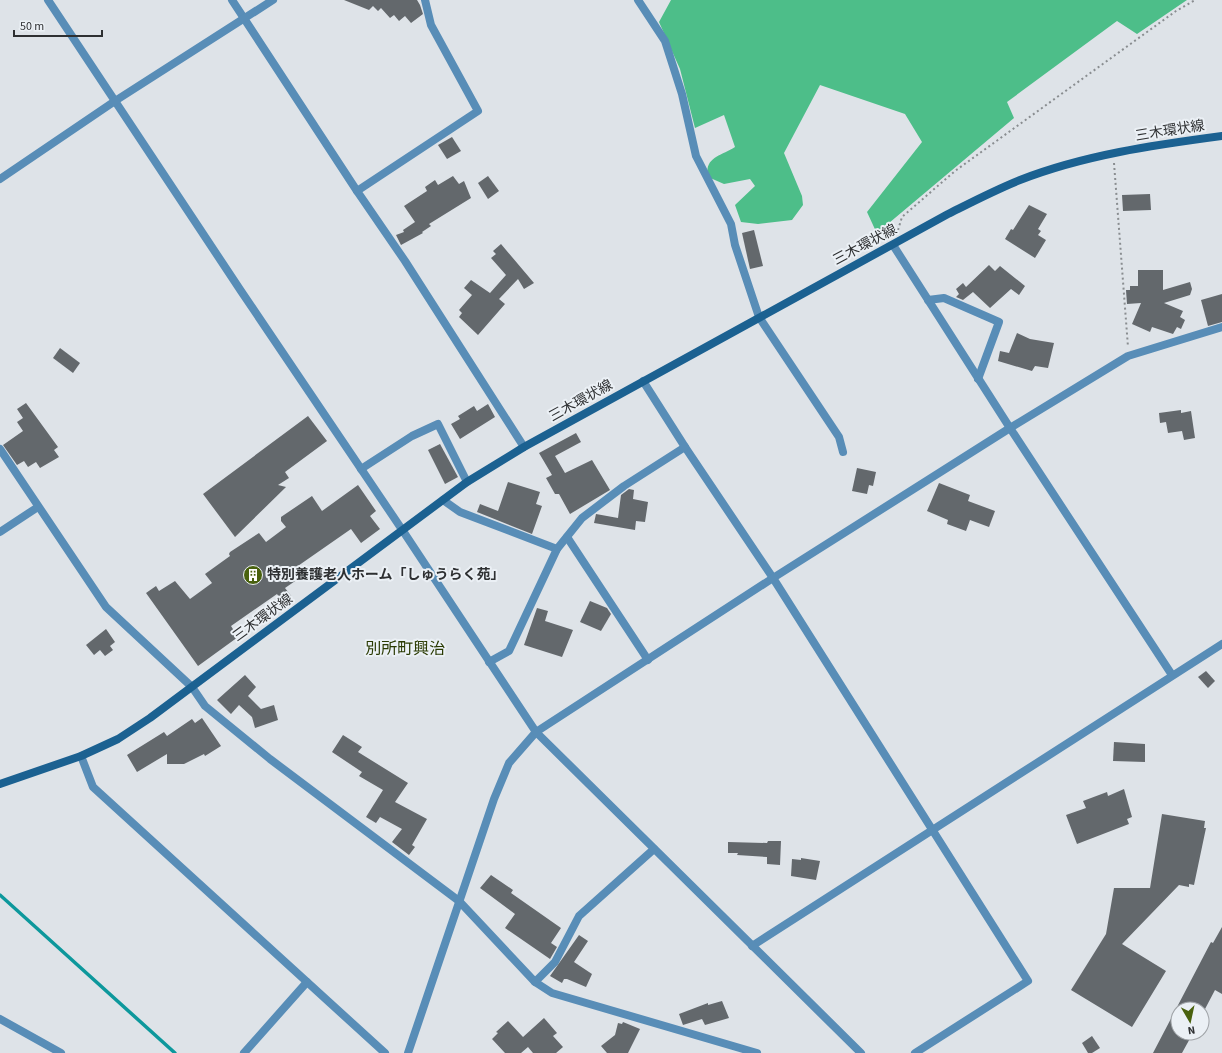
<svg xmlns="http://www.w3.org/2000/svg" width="1222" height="1053" font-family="'Source Sans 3','Noto Sans JP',sans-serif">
<rect width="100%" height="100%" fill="#dee3e8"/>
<!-- forest -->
<path fill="#4dbe89" d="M671,0H1187L1137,34L1117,21L1007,102L1014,118L889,223L879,238L867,212L922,142L905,114L820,85L784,153L802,196L803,205L792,220L758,224L741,222L735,205L755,186L750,179L724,184L708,177C704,157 721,156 735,147L724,115L695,128L680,69L659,22Z"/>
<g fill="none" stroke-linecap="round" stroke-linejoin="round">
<!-- stream -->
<path stroke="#0d989c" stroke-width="3.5" d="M0,895L175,1053"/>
</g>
<!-- building -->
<g fill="#63686c">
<path d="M344,0H417L420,5L423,14L411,23L405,16L399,21L394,15L390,18L381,8L378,11L373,6L369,10Z"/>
<path d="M452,137L461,151L447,159L438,145Z"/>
<path d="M453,176L459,184L464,181L471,198L429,224L431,226L422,232L423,233L401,245L396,235L404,232L403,230L415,222L404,206L427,191L425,187L435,180L438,185Z"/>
<path d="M488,176L499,191L488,199L478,183Z"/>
<path d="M1150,194L1151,210L1123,211L1122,195Z"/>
<path d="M1029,205L1047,214L1038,229L1041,231L1038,235L1046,240L1035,258L1005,239L1011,229L1013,230Z"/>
<path d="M754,230L763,266L750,269L742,233Z"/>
<path d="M501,244L534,283L524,289L518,279L499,299L505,304L478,335L459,317L462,313L459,310L472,295L464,288L471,280L490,293L506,275L491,258L496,254L493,251Z"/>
<path d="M989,265L995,271L1000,266L1025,286L1019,295L1011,289L990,308L973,292L963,300L956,297L959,294L956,289L963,283L966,287Z"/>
<path d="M1138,270H1163V290L1190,282L1192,289L1190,295L1164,303L1183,311L1180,317L1185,320L1181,329L1177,327L1173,334L1152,327L1150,332L1132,324L1141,303L1127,304L1126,290H1130V286H1138Z"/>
<path d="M1222,294V322L1208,326L1201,300Z"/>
<path d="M1017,333L1030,339L1054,343L1048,368L1035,366L1032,371L998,361L1000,351L1009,353Z"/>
<path d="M60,348L80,363L73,373L53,358Z"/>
<path d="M26,403L58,447L54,450L59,457L40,468L36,462L28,467L24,461L17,465L3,445L23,431L17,422L23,418L17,409Z"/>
<path d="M488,404L495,417L460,439L451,424L460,419L458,416L474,406L477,411Z"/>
<path d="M1181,410V413L1191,411L1195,438L1184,440L1182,431L1168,433L1166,422L1160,423L1159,413Z"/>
<path d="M308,416L327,441L285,472L289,478L278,485L286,487L235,537L203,494Z"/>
<path d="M576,433L581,442L555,456L565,473L592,460L610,490L570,514L559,494H555L546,478L552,475L539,453Z"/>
<path d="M440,444L458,477L445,484L428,450Z"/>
<path d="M857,468L876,472L873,486L869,485L867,494L852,491Z"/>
<path d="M508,482L540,492L536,504L542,506L532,534L477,512L480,504L498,511Z"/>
<path d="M939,483L970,495L968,501L995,511L989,527L970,520L966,531L947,524L948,520L927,511Z"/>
<path d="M358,485L376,511L370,516L380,529L361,543L351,529L295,568L301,577L285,588L292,597L283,603L277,594L231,626L238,637L198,666L146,593L156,586L159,591L175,581L190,599L212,583L205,574L230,556L229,554L230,552L259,533L266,542L286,527L281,521V517L312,496L322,511Z"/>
<path d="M629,489L634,490L633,499L648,502L645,522L636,521L635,530L594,523L596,514L618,518L621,495Z"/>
<path d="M590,601L607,608L611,614L601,631L580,622Z"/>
<path d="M537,608L548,611L545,621L573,630L562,657L524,645Z"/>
<path d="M106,629L115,642L110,646L113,650L105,656L100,650L94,655L86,645Z"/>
<path d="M1206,671L1215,681L1208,688L1198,677Z"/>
<path d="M245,675L256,687L248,696L261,709L274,705L278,720L255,728L252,717L239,705L231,714L217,700Z"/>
<path d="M202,718L221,746L205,756L204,754L184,764H167V754L137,772L127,755L164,732L167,736L192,719L195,723Z"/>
<path d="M343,735L362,747L358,752L408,783L395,802L427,819L412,845L415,847L409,855L392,842L402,829L380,817L376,823L366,817L383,790L359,776L362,772L332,752Z"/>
<path d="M1114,742L1145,744V762L1113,761Z"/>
<path d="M1124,789L1132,817L1127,819L1129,824L1077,844L1066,815L1086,808L1083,801L1107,792L1108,796Z"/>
<path d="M1162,814L1205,821L1204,828H1206L1194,885L1189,884V887L1179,885L1122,944L1166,971L1132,1027L1071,990L1106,934L1114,888H1150Z"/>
<path d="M768,841H781L780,865L767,864V857L737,855L738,853H728V842L767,843Z"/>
<path d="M801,858L820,861L816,880L791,876L792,859L801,860Z"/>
<path d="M491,875L513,890L511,893L561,928L551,943L557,947L550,959L505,928L515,914L480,888Z"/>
<path d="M1222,927V994L1215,990L1205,1009H1178V1033H1193L1182,1053H1153L1211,942L1213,943Z"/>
<path d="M579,935L588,941L574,962L592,974L586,987L567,979H564L562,983L550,976Z"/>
<path d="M722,1001L729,1018L705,1025L702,1019L683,1025L679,1014L708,1003V1005Z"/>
<path d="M544,1018L557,1033L553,1036L563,1047L556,1053H533L528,1047L521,1053H505L492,1039L498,1033L496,1032L508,1021L523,1037Z"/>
<path d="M623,1022L640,1029L628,1053H607L601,1046L615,1035L618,1023L622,1024Z"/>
<path d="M1092,1036L1100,1048L1092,1053H1088L1082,1043Z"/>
</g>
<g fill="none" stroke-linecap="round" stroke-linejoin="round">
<!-- path -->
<g stroke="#898d90" stroke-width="2" stroke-dasharray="2 3" stroke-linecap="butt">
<path d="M1114,163L1128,347"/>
<path d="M898,230L902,217L955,171L1176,11L1195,0"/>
</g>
<!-- minor -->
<g stroke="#588db7" stroke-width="8">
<path d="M48,0L241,291L403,531"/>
<path d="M232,0L357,191"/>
<path d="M425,0L431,25L478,111L357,191L405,261L524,447"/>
<path d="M638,0L665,41L682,94L696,156L731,224L735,245L759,317L839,437L843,452"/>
<path d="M0,179L115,101L273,0"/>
<path d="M893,245L1010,428L1172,675"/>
<path d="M928,300L944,298L999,322L978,379"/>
<path d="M643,381L685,447L773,578L1028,981L915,1053"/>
<path d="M0,449L106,607L192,687L205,706L270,759L459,901L535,982L552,993L757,1053"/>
<path d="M361,469L412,436L438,424L467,482"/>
<path d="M443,500L460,512L557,549"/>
<path d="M0,532L38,507"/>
<path d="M567,537L648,660"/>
<path d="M489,662L509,651L557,549L582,518L624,486L685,447"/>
<path d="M81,756L93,787L385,1053"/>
<path d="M752,946L1222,644"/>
<path d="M535,982L555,962L579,916L654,849"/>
<path d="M0,1019L61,1053"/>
<path d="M244,1053L307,982"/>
<path d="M408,1053L494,799L509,763L536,732L773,578L1010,428L1128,356L1222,327"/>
</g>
<!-- tertiary -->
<path stroke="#588db7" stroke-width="8" d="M403,531L536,732L861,1053"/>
<!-- secondary -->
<path stroke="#1b6191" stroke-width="8" d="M0,784L81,756L118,739L150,718L467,482L524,447L948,214C972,202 995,190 1020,180C1084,155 1154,145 1222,136"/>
</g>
<!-- icons -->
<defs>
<g id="building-disc" transform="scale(1)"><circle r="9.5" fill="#49610e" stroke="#ebf0f5"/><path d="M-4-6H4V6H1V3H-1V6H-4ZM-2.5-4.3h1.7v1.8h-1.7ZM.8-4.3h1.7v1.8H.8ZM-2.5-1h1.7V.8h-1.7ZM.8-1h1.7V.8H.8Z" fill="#fff"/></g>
</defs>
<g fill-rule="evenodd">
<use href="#building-disc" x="253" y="575"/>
</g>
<g text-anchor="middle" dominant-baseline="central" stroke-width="4" stroke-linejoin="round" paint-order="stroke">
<!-- street labels -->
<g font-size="14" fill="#2e3032" stroke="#ebf0f5">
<text transform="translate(1170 131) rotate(-9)">三木環状線</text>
<text transform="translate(865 245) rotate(-28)">三木環状線</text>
<text transform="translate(581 401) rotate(-29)">三木環状線</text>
<text transform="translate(263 618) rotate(-36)">三木環状線</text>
</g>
<!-- poi labels -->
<g font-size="14" font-weight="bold" fill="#2e3032" stroke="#ebf0f5" text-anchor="start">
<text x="267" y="575">特別養護老人ホーム「しゅうらく苑」</text>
</g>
<!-- quarter labels -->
<g font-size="16" fill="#2a3a02" stroke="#ebf0f5">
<text x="405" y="649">別所町興治</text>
</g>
</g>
<!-- north arrow -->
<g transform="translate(1190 1021) rotate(171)"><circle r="19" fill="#ebf0f5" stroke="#9fa3a7"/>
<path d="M0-3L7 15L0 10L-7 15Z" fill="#49610e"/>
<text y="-6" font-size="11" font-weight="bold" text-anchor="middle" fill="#2e3032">N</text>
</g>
<!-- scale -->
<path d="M14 30v6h88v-6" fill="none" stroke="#2e3032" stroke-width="2"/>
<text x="20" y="30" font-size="12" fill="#2e3032" stroke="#ebf0f5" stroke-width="3" paint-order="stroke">50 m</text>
</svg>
